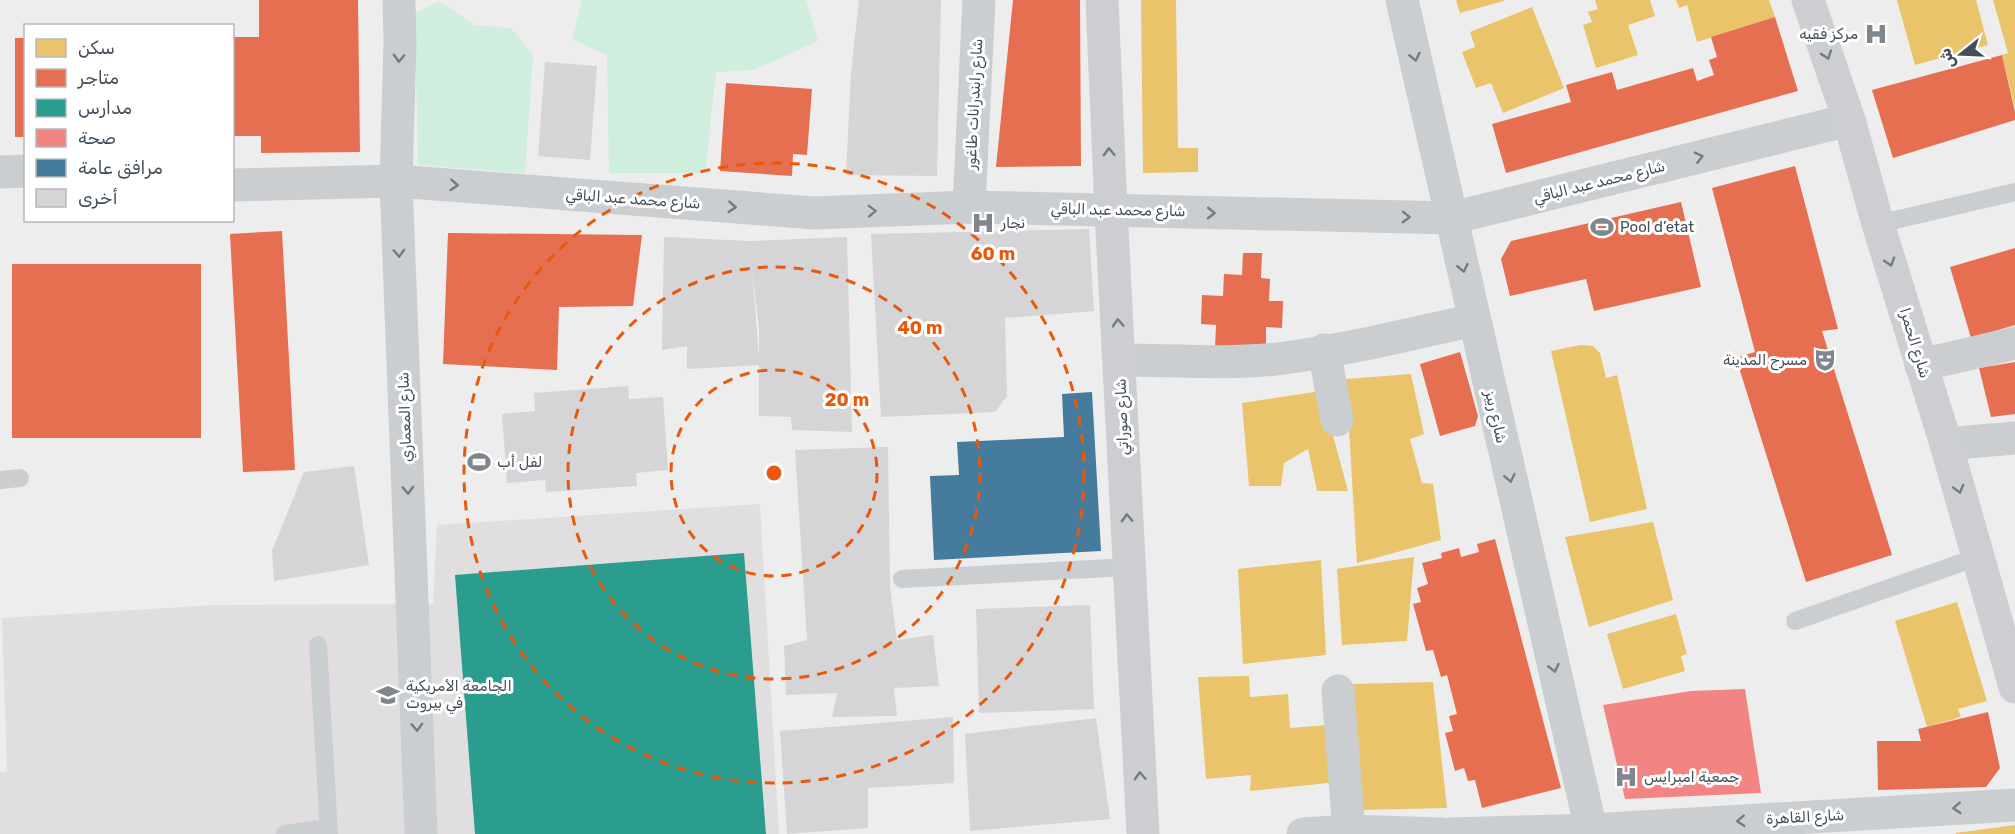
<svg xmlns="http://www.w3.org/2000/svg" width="2015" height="834" font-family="Rubik,Vazirmatn,sans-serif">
<rect width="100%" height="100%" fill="#eeeded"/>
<!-- education -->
<path fill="#e0dedf" d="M760,504L779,834H0V772L7,771L2,618L216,605L433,604L437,525Z"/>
<!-- green -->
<g fill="#d0eede">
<path d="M582,0H806L818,41L754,70L716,72L705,173H609L607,55L572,39Z"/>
<path d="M439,1L475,25L511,28L533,55L525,173L418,165L415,13Z"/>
</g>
<!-- homes -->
<g fill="#e9c46a">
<path d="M1141,0H1176L1178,148H1198V172L1143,173Z"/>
<path d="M1456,0H1504V1L1460,13Z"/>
<path d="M1595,0H1650L1655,16L1628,25L1638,55L1596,68L1583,25L1592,22L1588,12L1598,9Z"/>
<path d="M1676,0H1769L1775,17L1697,42L1687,5L1679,8Z"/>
<path d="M1897,0H1976L1988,45L1915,65Z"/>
<path d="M1993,0H2015V108L2002,55L2008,53Z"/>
<path d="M1532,7L1564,88L1503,113L1491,83L1476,88L1462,52L1475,47L1470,32Z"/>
<path d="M1580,345L1593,346L1600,353L1606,378L1617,375L1647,509L1590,522L1551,351Z"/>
<path d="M1411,374L1424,434L1410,439L1422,483L1433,484L1441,540L1357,563L1346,379Z"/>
<path d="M1321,391L1348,491H1317L1308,449L1284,463L1281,486H1249L1242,403Z"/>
<path d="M1653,522L1673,600L1589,627L1565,537Z"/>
<path d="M1414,557L1407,641L1342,645L1337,569Z"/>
<path d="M1321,560L1326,655L1243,664L1238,569Z"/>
<path d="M1957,602L1987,701L1958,709L1961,717L1927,727L1895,621Z"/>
<path d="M1676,614L1687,654L1681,656L1685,671L1623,689L1607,634Z"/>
<path d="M1249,676L1250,697L1288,694L1290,728L1341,724L1338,782L1250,791L1251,775L1206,779L1198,677Z"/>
<path d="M1433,682L1447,808L1361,810L1351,684Z"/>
<path d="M2015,825V834H1956V833Z"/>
</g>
<!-- shops -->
<g fill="#e76f51">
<path d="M259,0H358L360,152L261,153V136H232V37H259Z"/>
<path d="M1013,0H1080L1081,166L996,167Z"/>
<path d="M1775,17L1798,91L1506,173L1492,124L1571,102L1566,85L1612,72L1617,90L1693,68L1697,81L1714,75L1709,60L1717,57L1711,37Z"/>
<rect x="15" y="38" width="11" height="99"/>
<path d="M2002,55L2015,112V120L1893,158L1872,90Z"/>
<path d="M726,83L812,89L807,155L793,154L792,176L720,171Z"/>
<path d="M1795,166L1838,329L1822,331L1892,555L1806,582L1736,358L1755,352L1712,188Z"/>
<path d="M1681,202L1701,287L1594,311L1586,279L1510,296L1501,259L1511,241Z"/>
<path d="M282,231L295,470L243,472L230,234Z"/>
<path d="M448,233L642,235L633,306L559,307L557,370L443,364Z"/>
<path d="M2015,248V325L1971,338L1950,267Z"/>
<path d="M1243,253H1262L1261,278L1270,279L1269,301H1283L1282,328L1266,327V351L1215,348L1216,325L1201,324L1202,295L1223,296L1224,274L1242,275Z"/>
<rect x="12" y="264" width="189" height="174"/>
<path d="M1460,352L1478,416L1475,426L1440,436L1420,364Z"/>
<path d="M2015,362V414L1991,417L1979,368Z"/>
<path d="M1495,539L1561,788L1482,808L1475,780L1468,781L1464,768L1455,771L1445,733L1453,731L1449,716L1457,714L1447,675L1441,677L1433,650L1426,651L1413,604L1421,602L1417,588L1428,584L1422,563L1442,558L1441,553L1459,548L1461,557L1479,552L1477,544Z"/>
<path d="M1988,712L2000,768L1986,787L1878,790L1877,741H1921L1918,729Z"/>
</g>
<!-- schools -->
<path fill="#2a9d8f" d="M744,553L766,834H475L455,575Z"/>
<!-- health -->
<path fill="#f28482" d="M1745,689L1761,793L1625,799L1603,705L1691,691Z"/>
<!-- public -->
<path fill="#457b9d" d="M1092,392L1101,551L934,560L930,476L959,475L957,442L1064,437L1062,394Z"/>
<!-- building -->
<g fill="#d5d5d7" fill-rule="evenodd">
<path d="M859,0H941L937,176L846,175L851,73Z"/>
<path d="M545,62L597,66L590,160L538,156Z"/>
<path d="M1089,229L1094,311L1005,318L1007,396L995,412L881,417L871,234Z"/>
<path d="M664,237L750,241L847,237L852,432L792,430L791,417L759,416V365L687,369V346L662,350ZM752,269L759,329V358Z"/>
<path d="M628,386L629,399L663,397L668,470L636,473L637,486L546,492L545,480L507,483L502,414L535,411L534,393Z"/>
<path d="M888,447L890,588L897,640L933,635L939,686L894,688L897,716L832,717L837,693L786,695L784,646L807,640L795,450Z"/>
<path d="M354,466L369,565L274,581L272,551L304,472Z"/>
<path d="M1090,605L1094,709L979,713L976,609Z"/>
<path d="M953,717L954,783L868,788V828L787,834L780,731Z"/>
<path d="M1096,718L1110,819L970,831L965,734Z"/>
</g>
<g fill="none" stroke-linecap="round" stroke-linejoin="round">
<!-- lane -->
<g stroke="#cbced1" stroke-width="18">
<path d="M1878,224L2015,192"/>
<path d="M0,480L20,478"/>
<path d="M902,579L1129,567"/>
<path d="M1795,621L1978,557"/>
<path d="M318,645L329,834"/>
<path d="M285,834L328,828"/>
</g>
<!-- street -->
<g stroke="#cbced1" stroke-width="33">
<path d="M399,0L400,43L396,181L421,834"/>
<path d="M1402,0L1592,834"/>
<path d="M0,172L26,171"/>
<path d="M232,185L396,181L814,213L969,207L1452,218L1849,120"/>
<path d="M969,207L979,0"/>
<path d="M1324,350L1337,420"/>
<path d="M1120,360C1174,360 1231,365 1285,358C1349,349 1412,334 1474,320"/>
<path d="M1921,365L2015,343"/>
<path d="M1946,444L2015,438"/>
<path d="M1338,691L1349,831"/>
<path d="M1303,834L1349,831L1442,834"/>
<path d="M1450,834L1591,830L2015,805"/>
</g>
<!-- secondary -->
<g stroke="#ccced2" stroke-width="33">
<path d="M1102,0L1111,210L1143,834"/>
<path d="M1808,0L1849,120L1878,224L1946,444L2015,687"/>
</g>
</g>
<!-- one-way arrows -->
<defs><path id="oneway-chevron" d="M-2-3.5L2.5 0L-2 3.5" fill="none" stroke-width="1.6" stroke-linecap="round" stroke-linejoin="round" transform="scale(1.5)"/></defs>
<g stroke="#747b84">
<use href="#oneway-chevron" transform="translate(1827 55) rotate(71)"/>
<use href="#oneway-chevron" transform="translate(1109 152) rotate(-92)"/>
<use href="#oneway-chevron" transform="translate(1890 262) rotate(73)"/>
<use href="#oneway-chevron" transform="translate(1118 323) rotate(-93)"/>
<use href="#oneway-chevron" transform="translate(1959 489) rotate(74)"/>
<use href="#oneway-chevron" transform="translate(1127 518) rotate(-92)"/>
<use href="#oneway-chevron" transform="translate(1140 776) rotate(-93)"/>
</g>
<g stroke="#737b84">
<use href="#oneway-chevron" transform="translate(1415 57) rotate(77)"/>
<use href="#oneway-chevron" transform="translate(399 58) rotate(92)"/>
<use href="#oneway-chevron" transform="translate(1699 157) rotate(-14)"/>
<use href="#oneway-chevron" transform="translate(454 185) rotate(4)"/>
<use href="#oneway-chevron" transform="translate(732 207) rotate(4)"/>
<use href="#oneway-chevron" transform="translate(872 211) rotate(-2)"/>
<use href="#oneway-chevron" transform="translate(1211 213) rotate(1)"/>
<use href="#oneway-chevron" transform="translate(1406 217) rotate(1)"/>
<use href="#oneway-chevron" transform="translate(399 253) rotate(88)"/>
<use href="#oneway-chevron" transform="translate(1463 268) rotate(78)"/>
<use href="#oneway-chevron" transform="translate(1510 478) rotate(77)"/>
<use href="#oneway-chevron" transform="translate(408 490) rotate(88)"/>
<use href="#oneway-chevron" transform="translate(1554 668) rotate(77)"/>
<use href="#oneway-chevron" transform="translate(417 727) rotate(88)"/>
<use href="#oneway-chevron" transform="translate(1957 808) rotate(177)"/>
<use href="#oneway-chevron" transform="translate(1741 821) rotate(177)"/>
</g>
<!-- distance rings -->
<g fill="none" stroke="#e8590c" stroke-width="3" stroke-dasharray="10 8">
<circle cx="774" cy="473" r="103"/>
<circle cx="774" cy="473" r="206"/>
<circle cx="774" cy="473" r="310"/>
</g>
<!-- icons -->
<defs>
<g id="hospital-bare" transform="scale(1.8)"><path d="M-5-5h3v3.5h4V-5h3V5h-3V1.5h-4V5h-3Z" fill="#80868d" stroke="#fff" stroke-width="2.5" paint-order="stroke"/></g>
<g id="stadium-bare" transform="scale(1.8)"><path d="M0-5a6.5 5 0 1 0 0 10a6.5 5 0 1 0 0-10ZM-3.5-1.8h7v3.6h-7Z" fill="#80868d" stroke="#fff" stroke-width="2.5" paint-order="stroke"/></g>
<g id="theatre-bare" transform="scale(1.8)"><path d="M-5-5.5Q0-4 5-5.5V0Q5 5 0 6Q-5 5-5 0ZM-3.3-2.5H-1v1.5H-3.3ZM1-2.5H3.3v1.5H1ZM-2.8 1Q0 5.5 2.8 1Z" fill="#80868d" stroke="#fff" stroke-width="2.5" paint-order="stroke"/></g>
<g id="university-bare" transform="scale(1.8)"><path d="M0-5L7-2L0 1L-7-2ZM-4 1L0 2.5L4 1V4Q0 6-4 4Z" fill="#80868d" stroke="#fff" stroke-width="2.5" paint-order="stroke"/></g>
</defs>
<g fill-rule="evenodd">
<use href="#hospital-bare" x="1876" y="34"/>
<use href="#hospital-bare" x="983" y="223"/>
<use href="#stadium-bare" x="1602" y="227"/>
<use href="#theatre-bare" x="1825" y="360"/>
<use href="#stadium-bare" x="479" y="462"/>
<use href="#university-bare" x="388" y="695"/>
<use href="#hospital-bare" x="1626" y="777"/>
</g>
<g text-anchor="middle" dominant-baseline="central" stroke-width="6" stroke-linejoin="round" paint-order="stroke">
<!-- poi labels -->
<g font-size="15" fill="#444e5a" stroke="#fff" text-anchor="start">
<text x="1858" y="34" text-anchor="end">مركز فقيه</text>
<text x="1001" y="223">نجار</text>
<text x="1620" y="227">Pool d’etat</text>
<text x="1807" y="360" text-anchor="end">مسرح المدينة</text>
<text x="497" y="462">لفل أب</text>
<text x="406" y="686">الجامعة الأمريكية<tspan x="406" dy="17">في بيروت</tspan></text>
<text x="1644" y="777">جمعية امبرايس</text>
</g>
<!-- street labels -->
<g font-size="15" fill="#444e5a" stroke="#fff">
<text transform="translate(974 104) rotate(-87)">شارع رابندرانات طاغور</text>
<text transform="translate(1599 182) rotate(-14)">شارع محمد عبد الباقي</text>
<text transform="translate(633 199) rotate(4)">شارع محمد عبد الباقي</text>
<text transform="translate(1118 210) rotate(1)">شارع محمد عبد الباقي</text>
<text transform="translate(1915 343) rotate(73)">شارع الحمرا</text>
<text transform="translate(405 417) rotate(-92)">شارع المعماري</text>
<text transform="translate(1122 417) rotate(-92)">شارع صوراتي</text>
<text transform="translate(1496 417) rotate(77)">شارع ربيز</text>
<text transform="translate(1805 817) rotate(-3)">شارع القاهرة</text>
</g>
</g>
<circle cx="774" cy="473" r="9" fill="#e8590c" stroke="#fff" stroke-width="3"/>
<g font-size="18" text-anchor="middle" font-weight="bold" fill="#e8590c" stroke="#fff" stroke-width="6" stroke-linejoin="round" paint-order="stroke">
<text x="993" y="260">60 m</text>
<text x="920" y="334">40 m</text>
<text x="847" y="406">20 m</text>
</g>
<!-- legend -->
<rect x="24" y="24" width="210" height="198" fill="#ffffff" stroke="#b4b8bd" stroke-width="1.5"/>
<rect x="36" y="39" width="30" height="18" fill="#e9c46a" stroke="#b4b8bd" stroke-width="1.5"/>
<text x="78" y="54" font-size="18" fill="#444e5a">سكن</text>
<rect x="36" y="69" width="30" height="18" fill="#e76f51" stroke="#b4b8bd" stroke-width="1.5"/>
<text x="78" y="84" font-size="18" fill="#444e5a">متاجر</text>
<rect x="36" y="99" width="30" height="18" fill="#2a9d8f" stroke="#b4b8bd" stroke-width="1.5"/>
<text x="78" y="114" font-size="18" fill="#444e5a">مدارس</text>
<rect x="36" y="129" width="30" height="18" fill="#f28482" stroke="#b4b8bd" stroke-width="1.5"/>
<text x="78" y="144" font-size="18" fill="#444e5a">صحة</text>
<rect x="36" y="159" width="30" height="18" fill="#457b9d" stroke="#b4b8bd" stroke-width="1.5"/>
<text x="78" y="174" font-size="18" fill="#444e5a">مرافق عامة</text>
<rect x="36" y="189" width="30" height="18" fill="#d5d5d7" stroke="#b4b8bd" stroke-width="1.5"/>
<text x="78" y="204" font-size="18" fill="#444e5a">أخرى</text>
<!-- north arrow -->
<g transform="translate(1961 54) rotate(252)" stroke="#ffffff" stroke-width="4.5" paint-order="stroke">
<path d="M0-4.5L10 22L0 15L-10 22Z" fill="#444e5a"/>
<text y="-9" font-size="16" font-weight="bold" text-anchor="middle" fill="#444e5a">ش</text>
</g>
</svg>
